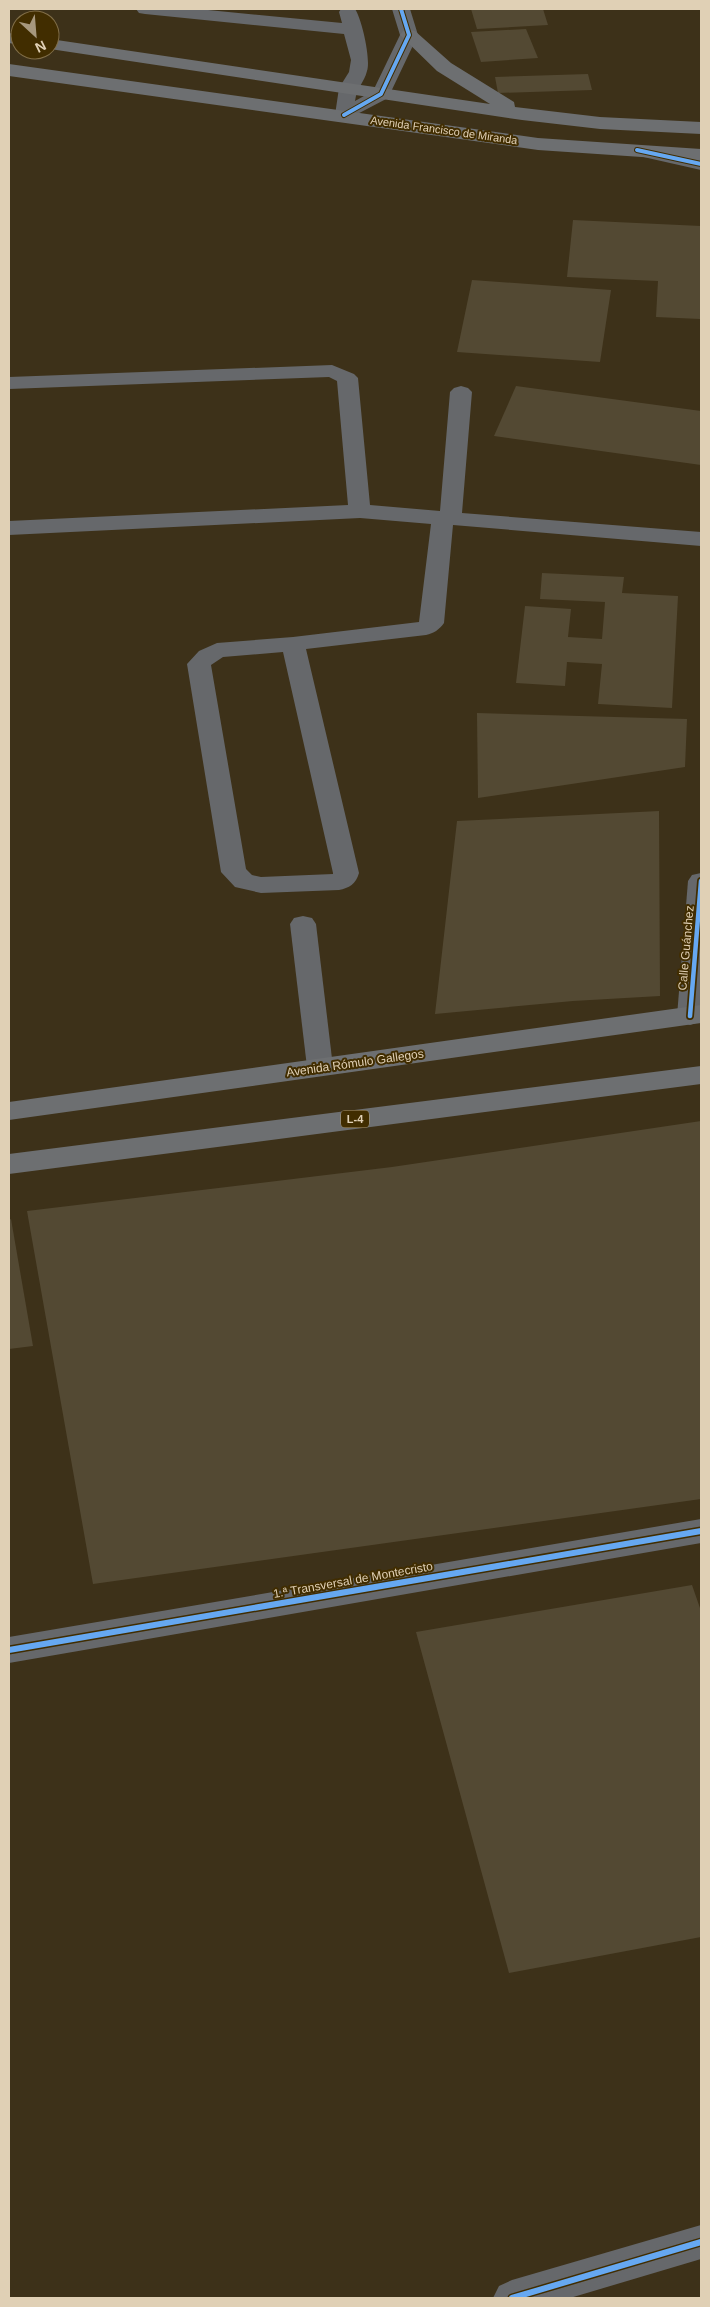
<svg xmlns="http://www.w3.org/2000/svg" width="710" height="2307" font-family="Arial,sans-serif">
<rect width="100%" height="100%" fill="#3d3119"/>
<!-- building -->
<g fill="#534933">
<path d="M471,9H543L548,25L477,29Z"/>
<path d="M526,29L538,58L481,62L471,32Z"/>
<path d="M588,74L592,90L498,93L495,77Z"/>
<path d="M573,220L701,226L700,319L656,317L658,281L567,277Z"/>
<path d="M472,280L611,290L600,362L457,352Z"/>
<path d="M516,386L701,411V465L494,436Z"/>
<path d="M542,573L624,577L622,593L678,596L672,708L598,704L602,664L567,662L565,686L516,683L525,606L571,609L568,637L602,639L605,602L540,599Z"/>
<path d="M477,713L687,719L685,767L478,798Z"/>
<path d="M659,811L660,996L573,1001L435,1014L457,821Z"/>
<path d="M701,1121V1499L93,1584L27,1211L392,1167Z"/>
<path d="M11,1219L33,1346L9,1349V1220Z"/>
<path d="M692,1585L701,1611V1937L509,1973L416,1632Z"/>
</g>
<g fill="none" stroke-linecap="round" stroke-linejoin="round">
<!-- minor -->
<g fill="#66686b" fill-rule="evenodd">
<path d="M136,9H198L342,23L339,12L341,9H355C362,19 371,60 367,71C364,83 357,87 355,101L373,91L400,35L392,9H410L418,35L388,98L344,121L337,119L335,115L339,88L349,72L351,60L344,34L145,14L139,13Z"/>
<path d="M646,146L701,158V170L639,156L636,152L639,148Z"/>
<path d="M332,365L354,374L358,378L370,505L440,511L450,392L454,388L461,386L468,388L472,392L462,513L701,532V546L453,525L444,623C439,630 434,633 426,635L306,649L359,873C356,884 349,888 339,890L261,893L235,887L221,872L187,664L199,651L217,643L293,637L419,622L431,524L360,518L9,535V521L348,505L337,381L329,377L9,389V377ZM283,652L333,873V874L261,877L252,875L246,869L211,665L223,657Z"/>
<path d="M701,873V1019L699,1022L690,1025L681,1022L677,1016L688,881L692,875Z"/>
<path d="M303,916L312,918L316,924L333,1067L329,1074L320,1076L311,1074L307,1067L290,924L294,918Z"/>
<path d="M701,1519V1543L9,1663V1637Z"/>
<path d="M701,2225V2259L570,2298H493L499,2286L512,2280Z"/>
</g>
<!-- major -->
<g fill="#6d6f71" fill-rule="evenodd">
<path d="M409,30L415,31L451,63L514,102L515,107L600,117L701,122V134L600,129L522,120L50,49V39L490,104L437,71L400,35L403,31Z"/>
<path d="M9,33L20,35V45L9,43Z"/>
<path d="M9,64L538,138L701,149V161L538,150L9,76Z"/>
<path d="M701,1005V1023L9,1120V1102Z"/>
<path d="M701,1066V1084L9,1174V1154Z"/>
</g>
<!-- cycleway-far2 casing -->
<g stroke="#412d00" stroke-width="6">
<g id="cycleway-far2">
<path d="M344,115L381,94L409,35L401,9"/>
<path d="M637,150L701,164"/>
</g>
</g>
<!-- cycleway-far1 casing -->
<g stroke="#412d00" stroke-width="8">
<path id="cycleway-far1" d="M690,1016L701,881"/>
</g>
<!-- cycleway casing -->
<g stroke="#412d00" stroke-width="9">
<g id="cycleway">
<path d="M9,1650L701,1531"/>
<path d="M512,2298L701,2242"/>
</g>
</g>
<!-- cycleway-far2 -->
<use href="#cycleway-far2" stroke="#66a8f1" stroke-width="4"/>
<!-- cycleway-far1 -->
<use href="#cycleway-far1" stroke="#66a8f1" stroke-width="4.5"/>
<!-- cycleway -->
<use href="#cycleway" stroke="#66a8f1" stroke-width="6"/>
</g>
<g text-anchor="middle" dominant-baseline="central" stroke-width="4" stroke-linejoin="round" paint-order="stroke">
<!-- far-street labels -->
<g font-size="11" fill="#e0d0b5" stroke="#412d00">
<text transform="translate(444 130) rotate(8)">Avenida Francisco de Miranda</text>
</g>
<!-- shield labels -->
<rect fill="#412d00" stroke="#b09f7f" stroke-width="1" x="341" y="1110.5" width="28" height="17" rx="4"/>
<g font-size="11" font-weight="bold" fill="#e0d0b5">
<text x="355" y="1119">L-4</text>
</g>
<!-- street labels -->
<g font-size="12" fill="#e0d0b5" stroke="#412d00">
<text transform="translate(686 948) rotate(-85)">Calle Guánchez</text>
<text transform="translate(355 1063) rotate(-8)">Avenida Rómulo Gallegos</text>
<text transform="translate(353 1580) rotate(-10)">1.ª Transversal de Montecristo</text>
</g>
</g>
<!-- border -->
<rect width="710" height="2307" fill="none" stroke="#e0d0b5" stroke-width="20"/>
<!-- north arrow -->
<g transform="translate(35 35) rotate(154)"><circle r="24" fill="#412d00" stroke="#816e48"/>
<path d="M0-4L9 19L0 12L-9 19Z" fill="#a7987e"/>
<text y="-8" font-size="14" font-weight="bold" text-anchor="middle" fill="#e0d0b5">N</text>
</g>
</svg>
